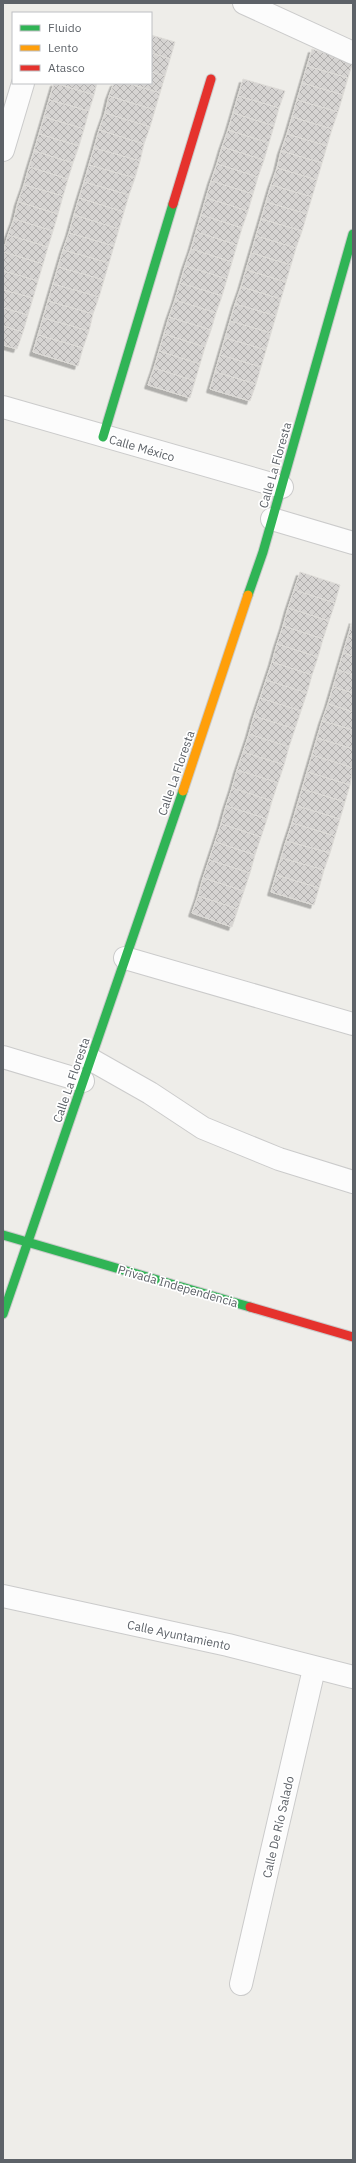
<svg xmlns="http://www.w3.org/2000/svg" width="356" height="2163" font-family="'IBM Plex Sans',sans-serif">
<defs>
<pattern id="building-cross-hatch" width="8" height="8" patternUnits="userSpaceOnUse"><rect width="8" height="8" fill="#d6d4d2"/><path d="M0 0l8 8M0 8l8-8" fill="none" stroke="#b1afae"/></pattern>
<filter id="shadow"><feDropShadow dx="-3.5" dy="3.5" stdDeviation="0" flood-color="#0004"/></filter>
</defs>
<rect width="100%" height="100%" fill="#eeede9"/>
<!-- building -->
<g fill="url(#building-cross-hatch)" stroke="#dedcd8" filter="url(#shadow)">
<path d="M151,35L175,42L170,59L151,53Z"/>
<path d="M312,49L353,61L348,78L307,66Z"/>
<path d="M151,53L170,59L165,76L151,72Z"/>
<path d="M307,66L348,78L343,95L302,83Z"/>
<path d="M151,72L165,76L160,93L127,83H151Z"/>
<path d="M243,79L285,91L279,108L238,96Z"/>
<path d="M54,83H97L94,95Z"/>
<path d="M54,83L94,95L89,111L49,100Z"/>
<path d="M114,83H127L160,93L155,110L109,96Z"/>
<path d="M302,83L343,95L338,112L297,100Z"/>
<path d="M109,96L155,110L150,127L105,113Z"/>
<path d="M238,96L279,108L274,126L233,113Z"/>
<path d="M49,100L89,111L84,129L44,117Z"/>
<path d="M297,100L338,112L332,129L292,117Z"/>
<path d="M105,113L150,127L144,144L99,130Z"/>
<path d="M233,113L274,126L269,143L228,130Z"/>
<path d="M44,117L84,129L79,146L39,134Z"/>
<path d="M292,117L332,129L327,146L287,134Z"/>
<path d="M99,130L144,144L140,161L94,148Z"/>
<path d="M228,130L269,143L264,160L222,147Z"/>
<path d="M39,134L79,146L73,163L34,151Z"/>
<path d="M287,134L327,146L322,163L281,151Z"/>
<path d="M222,147L264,160L258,177L217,164Z"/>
<path d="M94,148L140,161L135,178L89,165Z"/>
<path d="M34,151L73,163L68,179L29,167Z"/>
<path d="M281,151L322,163L317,180L277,168Z"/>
<path d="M217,164L258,177L253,194L211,181Z"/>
<path d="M89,165L135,178L129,195L84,182Z"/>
<path d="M29,167L68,179L63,196L24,185Z"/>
<path d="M277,168L317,180L312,197L271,185Z"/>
<path d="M211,181L253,194L248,211L206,198Z"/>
<path d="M84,182L129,195L124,212L79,198Z"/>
<path d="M24,185L63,196L58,214L18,202Z"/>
<path d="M271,185L312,197L307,214L266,202Z"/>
<path d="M79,198L124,212L119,229L74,215Z"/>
<path d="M206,198L248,211L242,228L201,215Z"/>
<path d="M18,202L58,214L53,231L14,219Z"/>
<path d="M266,202L307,214L302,231L261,219Z"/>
<path d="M74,215L119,229L114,246L69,233Z"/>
<path d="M201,215L242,228L237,245L196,232Z"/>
<path d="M14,219L53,231L48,247L8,235Z"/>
<path d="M261,219L302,231L296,248L256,236Z"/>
<path d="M196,232L237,245L232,262L191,249Z"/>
<path d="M69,233L114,246L109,263L63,250Z"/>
<path d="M8,235L48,247L43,264L3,252Z"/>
<path d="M256,236L296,248L291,265L251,253Z"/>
<path d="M191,249L232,262L227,279L185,266Z"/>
<path d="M63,250L109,263L104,280L58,267Z"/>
<path d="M3,252L43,264L38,281L3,271Z"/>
<path d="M251,253L291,265L286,282L246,270Z"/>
<path d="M185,266L227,279L222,296L180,283Z"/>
<path d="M58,267L104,280L99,297L53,284Z"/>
<path d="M246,270L286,282L281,299L241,287Z"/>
<path d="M3,271L38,281L33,298L3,290Z"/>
<path d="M180,283L222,296L216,313L175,300Z"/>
<path d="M53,284L99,297L93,314L48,301Z"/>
<path d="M241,287L281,299L276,316L235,304Z"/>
<path d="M3,290L33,298L28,315L3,308Z"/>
<path d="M175,300L216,313L211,330L169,317Z"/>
<path d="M48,301L93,314L89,331L43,318Z"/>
<path d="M235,304L276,316L271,333L230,321Z"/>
<path d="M3,308L28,315L23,332L3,326Z"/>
<path d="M169,317L211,330L205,347L164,334Z"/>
<path d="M43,318L89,331L83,348L38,335Z"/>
<path d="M230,321L271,333L266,350L225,338Z"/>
<path d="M3,326L23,332L17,349L3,345Z"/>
<path d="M164,334L205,347L200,364L159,351Z"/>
<path d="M38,335L83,348L78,366L33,352Z"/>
<path d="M225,338L266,350L261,367L220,355Z"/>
<path d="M159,351L200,364L195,381L154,368Z"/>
<path d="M220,355L261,367L256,384L215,372Z"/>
<path d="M154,368L195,381L190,398L148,385Z"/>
<path d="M215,372L256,384L250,401L210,389Z"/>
<path d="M300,572L340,585L335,603L294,590Z"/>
<path d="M294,590L335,603L329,621L288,608Z"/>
<path d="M288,608L329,621L323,639L283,626Z"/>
<path d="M353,620V637L348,636Z"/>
<path d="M283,626L323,639L318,657L277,644Z"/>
<path d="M348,636L353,637V656L343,653Z"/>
<path d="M277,644L318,657L312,675L272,662Z"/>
<path d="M343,653L353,656V675L338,670Z"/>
<path d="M272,662L312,675L307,693L266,680Z"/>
<path d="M338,670L353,675V693L333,687Z"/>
<path d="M266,680L307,693L301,711L260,698Z"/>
<path d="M333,687L353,693V712L328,704Z"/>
<path d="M260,698L301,711L295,729L254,716Z"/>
<path d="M328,704L353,712V730L322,721Z"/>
<path d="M254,716L295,729L289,747L249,734Z"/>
<path d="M322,721L353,730V749L317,738Z"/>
<path d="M249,734L289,747L284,765L243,752Z"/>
<path d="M317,738L353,749V768L312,755Z"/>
<path d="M243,752L284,765L278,783L237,770Z"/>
<path d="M312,755L353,768L350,785L307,772Z"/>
<path d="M237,770L278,783L272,801L232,788Z"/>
<path d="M307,772L350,785L345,802L302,789Z"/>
<path d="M232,788L272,801L267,819L226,806Z"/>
<path d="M302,789L345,802L340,819L297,806Z"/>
<path d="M226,806L267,819L261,837L221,824Z"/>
<path d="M297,806L340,819L335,836L292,823Z"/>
<path d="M292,823L335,836L330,853L286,841Z"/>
<path d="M221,824L261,837L255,855L215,842Z"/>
<path d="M286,841L330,853L324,870L281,858Z"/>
<path d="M215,842L255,855L250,873L209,860Z"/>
<path d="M281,858L324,870L319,888L276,875Z"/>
<path d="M209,860L250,873L244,891L203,878Z"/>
<path d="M276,875L319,888L314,905L271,892Z"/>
<path d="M203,878L244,891L238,909L198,896Z"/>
<path d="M198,896L238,909L232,927L192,913Z"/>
</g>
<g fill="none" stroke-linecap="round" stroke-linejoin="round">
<!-- street casing -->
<g stroke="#cbcbcb" stroke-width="24">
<g id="street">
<path d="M244,3L353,53"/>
<path d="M3,150L23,83"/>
<path d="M3,407L282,487"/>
<path d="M272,519L353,543"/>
<path d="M125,958L353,1024"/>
<path d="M3,1057L83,1081"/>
<path d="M90,1059L150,1093L203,1128L279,1159L353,1182"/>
<path d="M3,1596L228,1645L353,1677"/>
<path d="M241,1984L314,1669"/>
</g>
</g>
<!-- fast casing -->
<g stroke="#c9caca" stroke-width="11">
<g id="fast">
<path d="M103,437L173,204"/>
<path d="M248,595L263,552L353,234"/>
<path d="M3,1235L250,1307"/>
<path d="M3,1314L183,791"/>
</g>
</g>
<!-- slow casing -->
<g stroke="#c9caca" stroke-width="11">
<path id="slow" d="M183,791L248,595"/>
</g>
<!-- jam casing -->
<g stroke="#c9caca" stroke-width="11">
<g id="jam">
<path d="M173,204L211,79"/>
<path d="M250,1307L353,1337"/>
</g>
</g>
<!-- street -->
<use href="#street" stroke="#fcfcfc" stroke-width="22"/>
<!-- fast -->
<use href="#fast" stroke="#30b455" stroke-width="9"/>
<!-- slow -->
<use href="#slow" stroke="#ff9f0a" stroke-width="9"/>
<!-- jam -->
<use href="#jam" stroke="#e5322d" stroke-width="9"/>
</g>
<g text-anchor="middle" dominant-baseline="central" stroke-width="3.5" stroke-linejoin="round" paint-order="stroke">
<!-- street labels -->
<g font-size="12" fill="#5d6268" stroke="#fff">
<text transform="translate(142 448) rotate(16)">Calle México</text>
<text transform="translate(275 465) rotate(-74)">Calle La Floresta</text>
<text transform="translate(176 773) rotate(-71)">Calle La Floresta</text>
<text transform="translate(71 1080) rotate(-71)">Calle La Floresta</text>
<text transform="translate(178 1286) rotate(16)">Privada Independencia</text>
<text transform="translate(179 1635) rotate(12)">Calle Ayuntamiento</text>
<text transform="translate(278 1827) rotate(-77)">Calle De Río Salado</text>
</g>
</g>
<!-- border -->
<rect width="356" height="2163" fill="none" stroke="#5d6268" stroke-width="8"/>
<!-- legend -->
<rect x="12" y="12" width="140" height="72" fill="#ffffff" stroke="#bec0c3"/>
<rect x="20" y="25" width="20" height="6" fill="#30b455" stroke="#bec0c3"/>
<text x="48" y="32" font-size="12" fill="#5d6268">Fluido</text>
<rect x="20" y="45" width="20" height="6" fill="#ff9f0a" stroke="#bec0c3"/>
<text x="48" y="52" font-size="12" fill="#5d6268">Lento</text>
<rect x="20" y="65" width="20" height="6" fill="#e5322d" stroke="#bec0c3"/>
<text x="48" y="72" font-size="12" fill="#5d6268">Atasco</text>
</svg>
